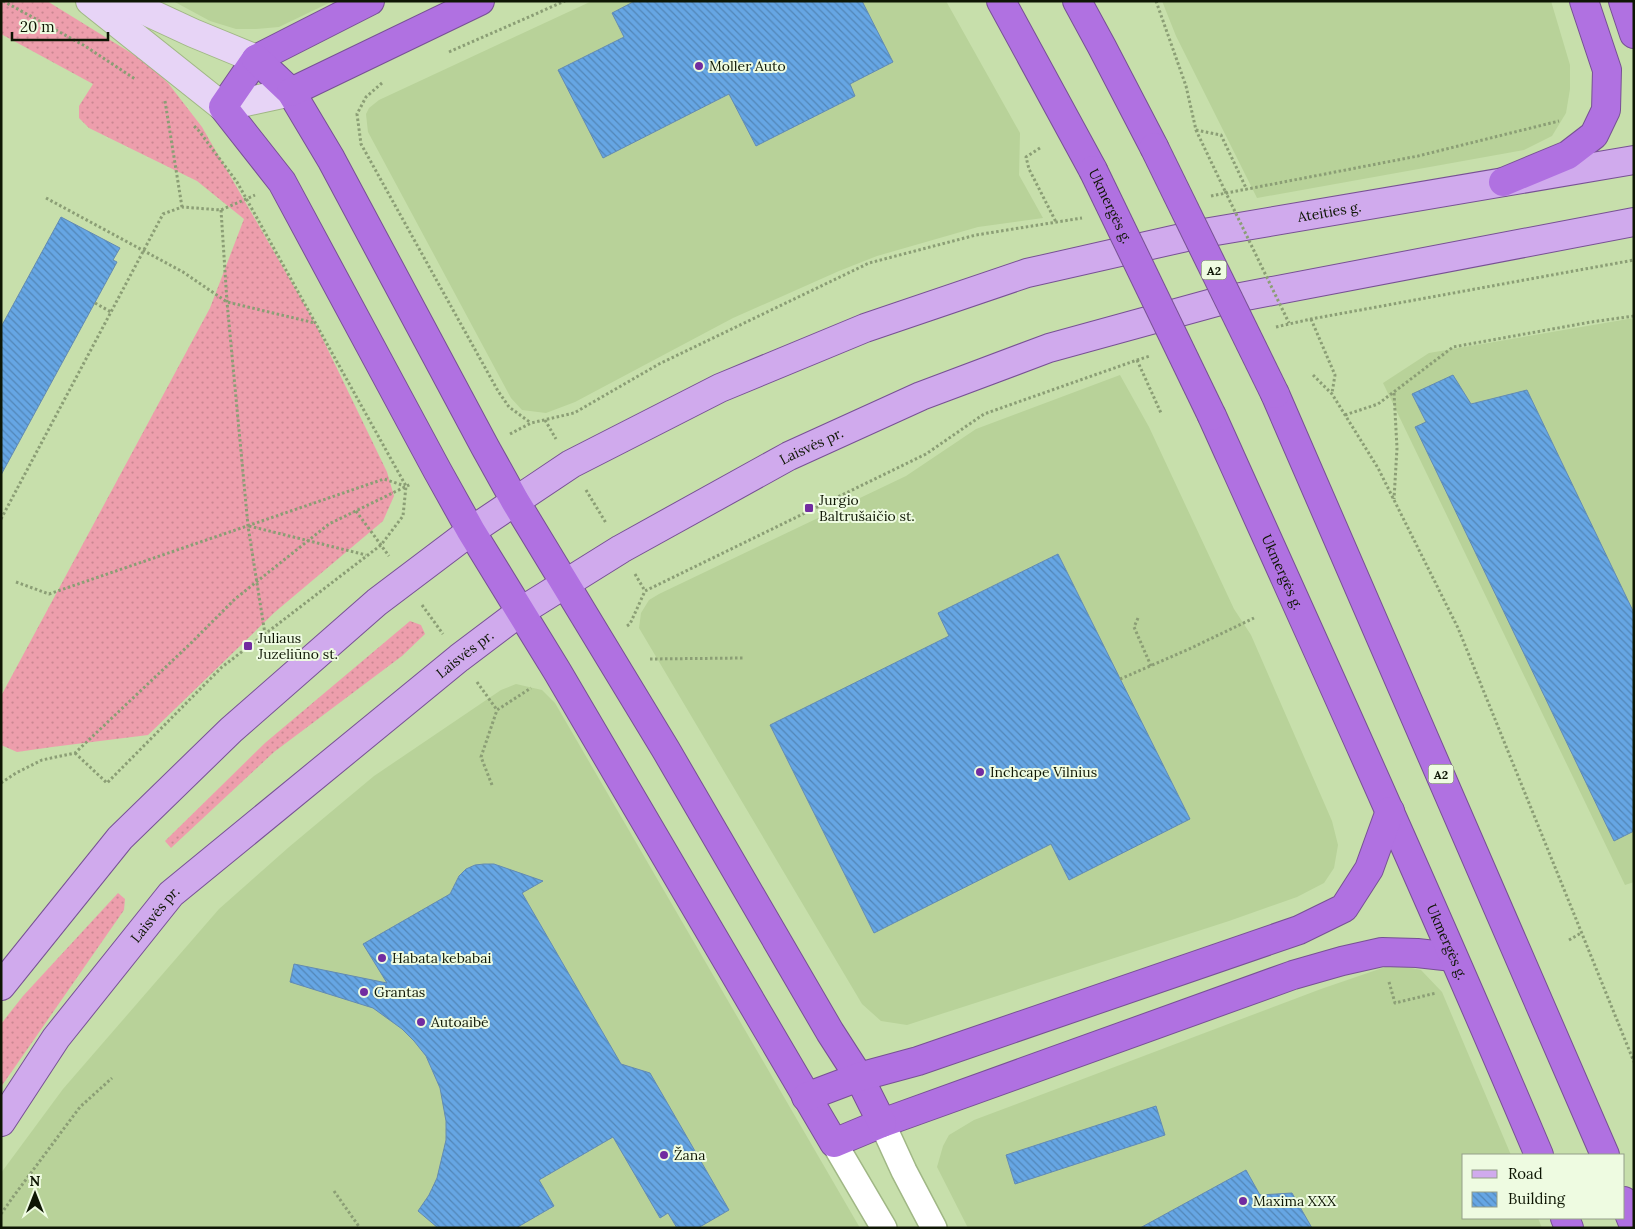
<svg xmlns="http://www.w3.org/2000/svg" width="1635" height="1229" font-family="Lora,serif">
<defs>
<pattern id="grass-dots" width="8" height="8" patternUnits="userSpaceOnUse" patternTransform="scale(1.25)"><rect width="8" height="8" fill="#ed9eac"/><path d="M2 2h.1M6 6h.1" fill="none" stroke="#ca8792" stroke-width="1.8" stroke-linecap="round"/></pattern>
<pattern id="building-back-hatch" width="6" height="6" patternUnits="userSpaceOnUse" patternTransform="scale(1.25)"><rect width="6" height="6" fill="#66a6e4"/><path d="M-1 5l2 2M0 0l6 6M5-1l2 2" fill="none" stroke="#5286b7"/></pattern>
</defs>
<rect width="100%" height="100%" fill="#c7dfab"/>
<!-- built -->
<g fill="#b8d299">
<path d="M173,1H333L279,27L256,29H236L210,21Z"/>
<path d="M592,1H946L1020,133L1019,175L1043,218L978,227L877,256L839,271L733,318L575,402L546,413L522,410L511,398L368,132L366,114L369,108L379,100Z"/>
<path d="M1162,1H1551L1570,65V89L1566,113L1552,136L1524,150L1257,198L1176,36Z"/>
<path d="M1634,318V882L1625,885L1383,383L1429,353Z"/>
<path d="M1120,375L1149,427L1234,609L1251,635L1332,821L1338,845L1334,868L1324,883L1297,897L1229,921L907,1025L881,1021L862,1004L639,628L641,613L649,600L659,594L906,476L976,429Z"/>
<path d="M516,684L542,690L555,703L860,1228H1V1173L63,1089L219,909L289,847L374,776L501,690Z"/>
<path d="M1394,964L1421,970L1442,992L1511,1155H1464V1218H1538L1542,1228H968L937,1167L943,1146L949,1135L974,1120L1321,989Z"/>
</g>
<!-- grass -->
<g fill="url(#grass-dots)">
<path d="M1,1H47L144,61L168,83L202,127L315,323L387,472L394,496L383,521L275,612L148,735L52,747L17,752L1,745V696L210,308L244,219L197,181L89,128L79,118V106L93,84L1,34Z"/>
<path d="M410,621L421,625L425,634L402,656L274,752L171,848L165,841L265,743Z"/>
<path d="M118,893L125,899L124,910L1,1087V1024L23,996Z"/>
</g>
<!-- building -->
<g fill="url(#building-back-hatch)" stroke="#638bb2">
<path d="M635,1H862L893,62L850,84L855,96L756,146L729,94L603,158L558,70L624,37L612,13Z"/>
<path d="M61,217L120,248L113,260L117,262L1,475V327Z"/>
<path d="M1453,375L1471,404L1527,390L1634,613V831L1614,841L1415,427L1426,422L1412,394Z"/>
<path d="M1058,554L1190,819L1069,880L1051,844L874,933L770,725L949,636L938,613Z"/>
<path d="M484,864H494L543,881L522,893L621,1064L650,1073L729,1210L698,1228H677L668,1213L660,1218L613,1137L539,1180L554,1206L516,1228H438L418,1211L429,1195L437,1178L446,1140V1121L440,1088L426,1056L414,1041L402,1029L373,1008L290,982L294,964L387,983L363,944L450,894L459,876L466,869L475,865Z"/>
<path d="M1156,1106L1165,1135L1015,1184L1006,1155Z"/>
<path d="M1246,1170L1260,1195L1292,1193L1312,1228H1140Z"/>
</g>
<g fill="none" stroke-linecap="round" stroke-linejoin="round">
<!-- street casing -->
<g stroke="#a0b785" stroke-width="28">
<g id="street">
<path d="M882,1123L904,1171L934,1228"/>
<path d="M834,1143L884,1228"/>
</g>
</g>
<!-- secondary casing -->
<g stroke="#a0b785" stroke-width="30">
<g id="secondary">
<path d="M90,1L223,107L291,92"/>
<path d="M124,1L193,33L256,59"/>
</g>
</g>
<!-- primary casing -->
<g stroke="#775194" stroke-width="30">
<g id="primary">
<path id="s1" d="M1,986L120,838L231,730L377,602L471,531L571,464L720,388L865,328L1027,273L1204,233L1634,160"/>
<path id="s2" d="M1,1122L56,1038L171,894L459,658L520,612L621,549L789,456L921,396L1049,348L1220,301L1634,222"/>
</g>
</g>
<!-- highway casing -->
<g stroke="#775194" stroke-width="30">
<g id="highway">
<path d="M370,1L256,59L223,107L282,182L437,470L471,531L557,671L834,1143L882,1123L1293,975L1342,961L1382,952L1417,953L1453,957"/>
<path d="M1001,1L1093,170"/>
<path d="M1077,1L1102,47L1154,147"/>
<path d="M1623,1L1634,34"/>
<path d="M256,59L291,92L331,159L485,447L515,501L666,750L830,1032L859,1077L882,1123"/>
<path d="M291,92L480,1"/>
<path d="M1503,182L1568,155L1594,135L1606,110L1607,70L1584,1"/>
<path d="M1275,394L1605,1155"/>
<path id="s3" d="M1212,416C1323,662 1434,907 1539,1155"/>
<path d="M806,1097L859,1077L918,1061L1299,930L1344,908L1369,869L1390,811"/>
<path d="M1624,1201L1634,1226"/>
<path d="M1565,1218L1569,1228"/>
</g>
</g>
<!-- path -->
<g stroke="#8b9e75" stroke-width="3" stroke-dasharray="2.5 2.5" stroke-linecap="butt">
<path d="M3,1L85,46L135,79"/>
<path d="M1156,1L1186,86L1196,130L1225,191"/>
<path d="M449,52L565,1"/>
<path d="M382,83L366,97L357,114L361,144L498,391L509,407L531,423"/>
<path d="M165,101L182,207"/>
<path d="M1196,130L1221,135L1247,190"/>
<path d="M1040,148L1026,157L1029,169L1056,222"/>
<path d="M1211,196L1418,156L1559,121"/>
<path d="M46,198L183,272L227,302L315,323"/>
<path d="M221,210L227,302L248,526L265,634"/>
<path d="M95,303L111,312"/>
<path d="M1311,319L1335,375L1332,393"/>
<path d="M1276,327L1311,319L1634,260"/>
<path d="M1137,360L1161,413"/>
<path d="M1313,375L1332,394L1378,468L1458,628L1634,1062"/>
<path d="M1394,393L1397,448L1394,499"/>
<path d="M1345,415L1378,404L1453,347L1591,322L1634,316"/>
<path d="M545,420L556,439"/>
<path d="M510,434L531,423L574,413L659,364L869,263L976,235L1082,218"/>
<path d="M586,490L606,523"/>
<path d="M356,511L389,556"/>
<path d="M1,519L163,214L182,207L221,210L255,195"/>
<path d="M249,526L366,555"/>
<path d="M635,574L645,591"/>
<path d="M16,582L49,594L384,479L405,486"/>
<path d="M422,605L443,634"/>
<path d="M1138,618L1134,627L1151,666"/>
<path d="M627,626L630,624L645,591L926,454L984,414L1137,360L1150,356"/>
<path d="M650,659L743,658"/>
<path d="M1120,679L1187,650L1254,618"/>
<path d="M477,682L497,710"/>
<path d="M75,753L107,783L222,667L381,545L403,516L406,486L237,182L199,131L193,125"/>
<path d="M1,783L16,773L42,760L75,753L190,644L235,599L329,524L411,484"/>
<path d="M492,785L481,757L497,710L531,688"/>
<path d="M1569,940L1581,933"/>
<path d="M1389,982L1395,1003L1436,993"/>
<path d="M334,1191L360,1228"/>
<path d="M1,1214L13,1197L80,1107L112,1078"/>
</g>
<!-- street -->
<use href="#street" stroke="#fff" stroke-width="25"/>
<!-- secondary -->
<use href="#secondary" stroke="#e7d4f6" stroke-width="28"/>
<!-- primary -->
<use href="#primary" stroke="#d0aaed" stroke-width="28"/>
<!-- highway -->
<use href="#highway" stroke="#b071e1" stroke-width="28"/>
<!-- highway-bridge casing -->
<g stroke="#775194" stroke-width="30" stroke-linecap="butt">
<g id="highway-bridge">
<path d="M1154,147L1275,394"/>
<path id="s4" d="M1093,170L1212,416"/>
</g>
</g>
<!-- path-bridge -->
<path stroke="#8b9e75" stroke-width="3" stroke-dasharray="2.5 2.5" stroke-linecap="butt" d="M1225,191L1289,323"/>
<!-- highway-bridge -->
<use href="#highway-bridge" stroke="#b071e1" stroke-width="28"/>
</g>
<!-- markers -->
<g fill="#722ca0" stroke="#eefbe1" stroke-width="2">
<circle cx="699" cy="66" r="5"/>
<rect x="804" y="503" width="10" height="10" rx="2.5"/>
<rect x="243" y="641" width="10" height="10" rx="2.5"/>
<circle cx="980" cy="772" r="5"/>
<circle cx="382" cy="958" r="5"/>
<circle cx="364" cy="992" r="5"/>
<circle cx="421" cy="1022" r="5"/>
<circle cx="664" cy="1155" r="5"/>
<circle cx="1243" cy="1201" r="5"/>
</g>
<g text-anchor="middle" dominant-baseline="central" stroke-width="4" stroke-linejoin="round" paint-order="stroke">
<!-- shield labels -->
<g fill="#eefbe1" stroke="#515b46" stroke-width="1">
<rect x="1201.5" y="260.5" width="25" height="19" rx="4"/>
<rect x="1428.5" y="764.5" width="25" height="19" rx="4"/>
</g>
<g font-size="12" font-weight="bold" fill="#0e1604">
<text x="1214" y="270">A2</text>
<text x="1441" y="774">A2</text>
</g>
<!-- poi labels -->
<g font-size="14" fill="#0e1604" stroke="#eefbe1" text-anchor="start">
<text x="709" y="66">Moller Auto</text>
<text x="819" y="500">Jurgio<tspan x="819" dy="16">Baltrušaičio st.</tspan></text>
<text x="258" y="638">Juliaus<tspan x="258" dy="16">Juzeliūno st.</tspan></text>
<text x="990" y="772">Inchcape Vilnius</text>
<text x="392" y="958">Habata kebabai</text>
<text x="374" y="992">Grantas</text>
<text x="431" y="1022">Autoaibė</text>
<text x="674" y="1155">Žana</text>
<text x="1253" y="1201">Maxima XXX</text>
</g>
<!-- street labels -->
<g font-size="14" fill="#0e1604" stroke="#eefbe1">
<text stroke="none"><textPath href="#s4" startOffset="40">Ukmergės g.</textPath></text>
<text stroke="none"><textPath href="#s1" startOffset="1581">Ateities g.</textPath></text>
<text stroke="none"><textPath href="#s2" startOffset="1069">Laisvės pr.</textPath></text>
<text stroke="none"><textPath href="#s3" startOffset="171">Ukmergės g.</textPath></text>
<text stroke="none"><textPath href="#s2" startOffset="664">Laisvės pr.</textPath></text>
<text stroke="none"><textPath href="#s2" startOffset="259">Laisvės pr.</textPath></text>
<text stroke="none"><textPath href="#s3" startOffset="576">Ukmergės g.</textPath></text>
</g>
</g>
<!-- border -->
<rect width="1635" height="1229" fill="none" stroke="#0e1604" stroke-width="5"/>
<!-- legend -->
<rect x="1462" y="1154" width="162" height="65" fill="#eefbe1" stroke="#949f89"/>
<rect x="1472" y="1170" width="25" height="8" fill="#d0aaed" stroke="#949f89"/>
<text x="1508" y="1179" font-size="15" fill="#0e1604">Road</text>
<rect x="1472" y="1192" width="25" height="15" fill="url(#building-back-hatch)" stroke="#949f89"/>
<text x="1508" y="1204" font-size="15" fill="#0e1604">Building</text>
<!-- north arrow -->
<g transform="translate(35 1194)" stroke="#eefbe1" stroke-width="4" paint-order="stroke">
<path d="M0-4L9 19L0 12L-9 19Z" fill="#0e1604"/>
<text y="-8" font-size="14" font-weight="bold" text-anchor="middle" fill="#0e1604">N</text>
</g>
<!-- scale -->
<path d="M12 32v8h96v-8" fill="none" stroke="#0e1604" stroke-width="2.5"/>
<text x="20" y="32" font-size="15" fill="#0e1604" stroke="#eefbe1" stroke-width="4" paint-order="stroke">20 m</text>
</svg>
